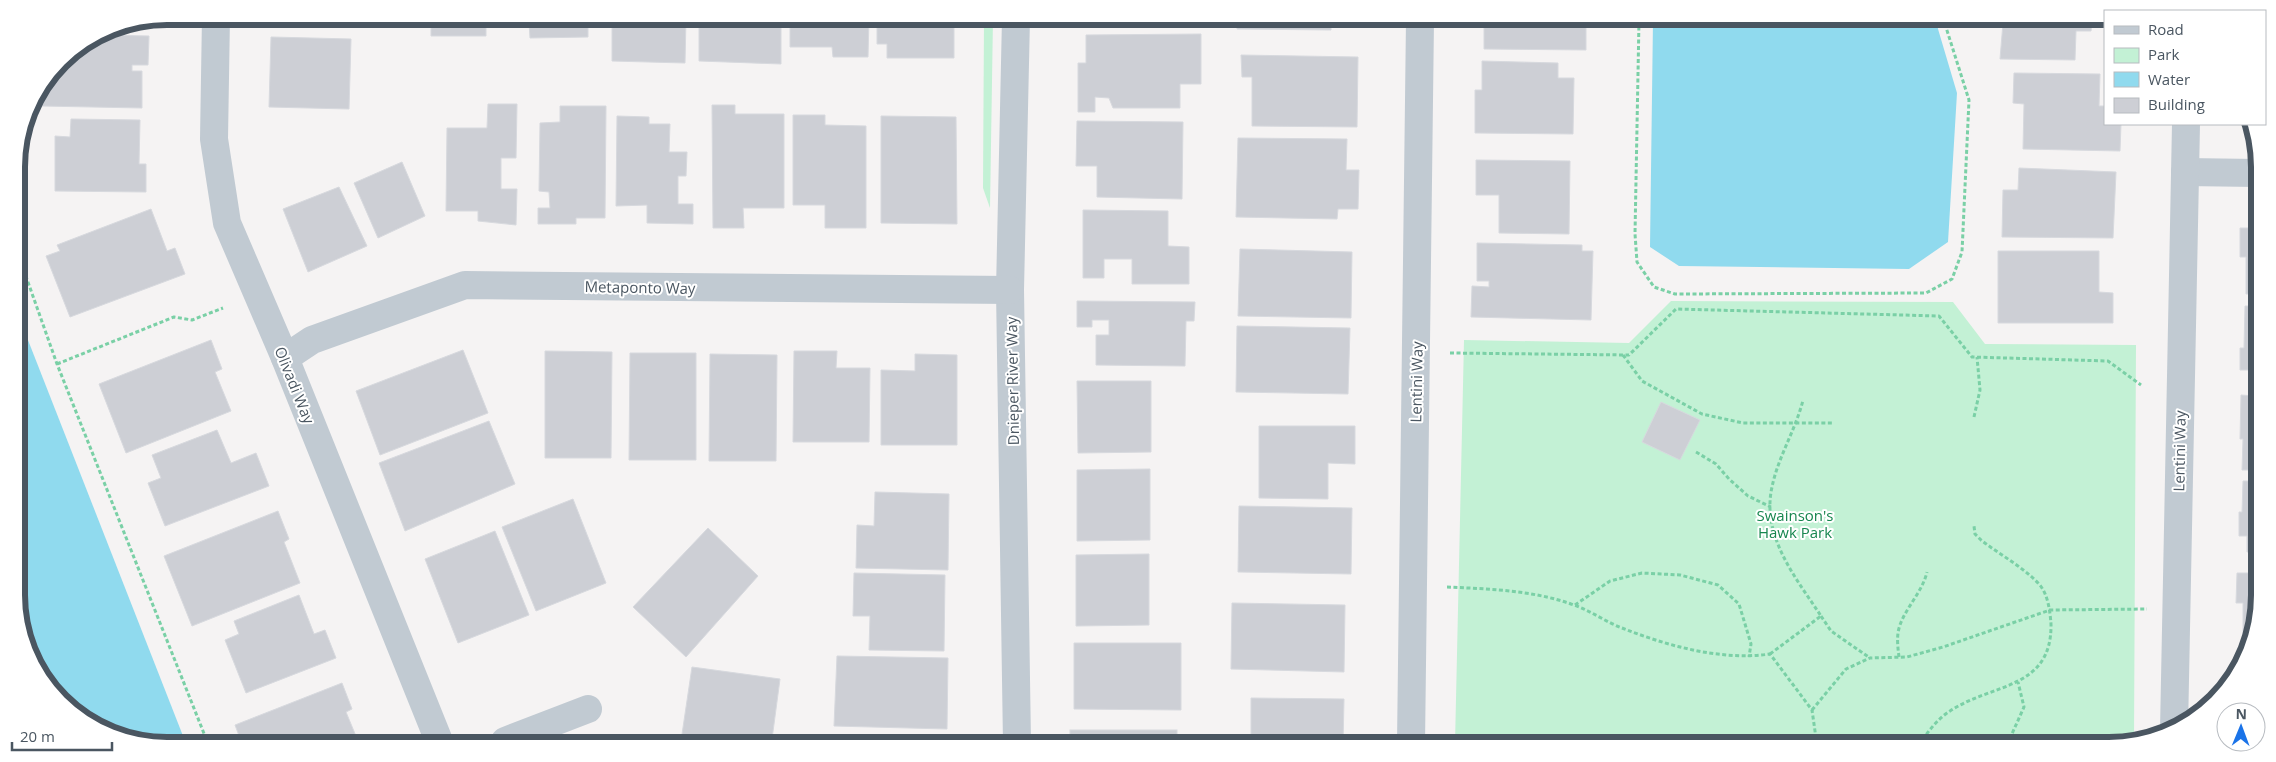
<svg xmlns="http://www.w3.org/2000/svg" width="2276" height="762" font-family="'Open Sans',sans-serif">
<rect width="100%" height="100%" fill="#f5f3f3"/>
<!-- green -->
<g fill="#c3f1d5">
<path d="M984,18H993L990,208L983,188Z"/>
<path d="M1671,301L1953,302L1985,344L2136,345L2134,742L2118,745L1455,744L1464,340L1629,343Z"/>
</g>
<!-- water -->
<g fill="#90daee">
<path d="M1653,20L1937,21L1938,29L1957,93L1948,242L1909,269L1679,266L1650,247Z"/>
<path d="M17,312L185,741H128L92,725L54,694L19,624Z"/>
</g>
<!-- building -->
<g fill="#cdcfd5" stroke="#d7d9de">
<path d="M276,17H388L387,26L276,24Z"/>
<path d="M431,17H507V21H486V36H431Z"/>
<path d="M515,17H588V37L530,38L529,22L515,21Z"/>
<path d="M612,17L686,18L685,63L612,61Z"/>
<path d="M699,18H781V64L699,61Z"/>
<path d="M790,18H869L868,57H833L832,47H790Z"/>
<path d="M877,18H954V58H887V44H877Z"/>
<path d="M1097,19H1190V21L1097,20Z"/>
<path d="M1237,19H1331V30L1237,29Z"/>
<path d="M1484,20H1586V50L1484,49Z"/>
<path d="M1974,21H2092L2091,31H2076L2075,60L2000,59L2003,23H1973Z"/>
<path d="M1201,34V84H1180V108H1113L1109,98L1095,97V112H1078V63H1086V35Z"/>
<path d="M99,35L149,36L148,65H132V71H142V108L42,106L43,101H33L61,60Z"/>
<path d="M271,37L351,39L349,109L269,107Z"/>
<path d="M1241,55L1358,57L1357,127L1252,126V77H1242Z"/>
<path d="M1482,61L1558,63V78H1574L1573,134L1475,133V90H1482Z"/>
<path d="M2014,73L2100,74L2099,106H2105V124H2121L2120,151L2023,149L2024,104L2013,103Z"/>
<path d="M488,104H517L516,158H501V189H517L516,225L478,221V211H446L447,128H487Z"/>
<path d="M712,105H735V114H784V208H743L744,228H713Z"/>
<path d="M560,106H606L605,218H576V224H538V208H550L549,192L539,191L540,123L560,122Z"/>
<path d="M793,115H825V125L866,126V228H825V205H793Z"/>
<path d="M617,116L649,117V124H670L669,152H687L686,176H678V204H693V224L647,223V205L616,206Z"/>
<path d="M881,116L956,117L957,224L881,223Z"/>
<path d="M71,119L140,120L139,164H146V192L55,191V136L70,137Z"/>
<path d="M1077,121L1183,122L1182,199L1097,197V166H1076Z"/>
<path d="M1238,138L1347,139L1346,170H1359L1358,209H1338L1337,219L1236,217Z"/>
<path d="M1476,160L1570,161L1569,234L1499,233V195H1476Z"/>
<path d="M402,162L425,216L378,238L354,183Z"/>
<path d="M2019,168L2116,172L2113,238L2002,237L2003,190H2018Z"/>
<path d="M339,187L367,246L308,272L283,209Z"/>
<path d="M151,209L167,251L175,248L185,274L70,317L46,256L60,251L57,245Z"/>
<path d="M1083,210L1168,211V246L1189,247V284H1132V259H1104V278H1083Z"/>
<path d="M2240,228H2256V294H2246V257H2240Z"/>
<path d="M1477,243L1582,245V251H1593L1591,320L1471,317L1472,286L1489,287V281H1477Z"/>
<path d="M1240,249L1352,252L1351,318L1238,316Z"/>
<path d="M1998,251H2099V292L2113,293V323H1998Z"/>
<path d="M1077,301L1195,302L1194,321H1186L1185,366L1096,365V335H1109V320H1092V327H1077Z"/>
<path d="M2245,306H2256V370H2240V348H2244Z"/>
<path d="M1237,326L1350,328L1348,394L1236,392Z"/>
<path d="M211,340L222,369L215,372L231,411L126,453L99,384Z"/>
<path d="M463,350L488,413L380,455L356,391Z"/>
<path d="M545,351L612,352L611,458H545Z"/>
<path d="M794,351H837L836,368H870L869,442H793Z"/>
<path d="M630,353H696V460H629Z"/>
<path d="M710,354L777,355L776,461H709Z"/>
<path d="M915,354L957,355V445H881V370L915,371Z"/>
<path d="M1077,381H1151V452L1078,453Z"/>
<path d="M2241,395L2256,396L2255,470H2242L2243,439H2240Z"/>
<path d="M1661,402L1700,420L1680,460L1642,442Z"/>
<path d="M489,421L515,484L405,531L379,463Z"/>
<path d="M1259,426H1355V464L1328,463V499L1259,498Z"/>
<path d="M217,430L231,463L256,453L269,486L165,526L148,483L161,478L152,455Z"/>
<path d="M1150,469V540L1077,541V470Z"/>
<path d="M2243,481H2255V552H2247V536H2239V512H2242Z"/>
<path d="M875,492L949,494L948,570L856,568L857,525L874,526Z"/>
<path d="M573,499L606,583L536,611L502,527Z"/>
<path d="M1239,506L1352,508L1351,574L1238,572Z"/>
<path d="M278,511L289,539L284,542L300,583L192,626L164,556Z"/>
<path d="M708,528L758,576L686,657L633,607Z"/>
<path d="M495,531L529,615L458,643L425,559Z"/>
<path d="M1149,554V625L1076,626V555Z"/>
<path d="M854,573L945,575L944,651L869,650L870,616H853Z"/>
<path d="M2237,573H2255V634L2250,643H2243V603H2236Z"/>
<path d="M299,595L314,634L325,630L336,658L246,693L225,640L239,634L234,621Z"/>
<path d="M1232,603L1345,605L1344,672L1231,669Z"/>
<path d="M1074,643H1181V710L1074,709Z"/>
<path d="M837,656L948,658L947,729L834,726Z"/>
<path d="M692,667L780,679L772,739L759,738L758,742L681,741Z"/>
<path d="M342,683L352,709L346,712L358,741H241L235,725Z"/>
<path d="M1251,698L1344,699L1343,744L1251,743Z"/>
<rect x="1070" y="730" width="107" height="13"/>
</g>
<g fill="none" stroke-linecap="round" stroke-linejoin="round">
<!-- path -->
<g stroke="#7ad0a6" stroke-width="3" stroke-dasharray="4 2.5" stroke-linecap="butt">
<path d="M1639,20L1635,234L1637,262L1654,287L1675,294L1926,293L1952,279L1962,252L1969,100L1944,21"/>
<path d="M17,251L57,364L207,741"/>
<path d="M1450,353L1629,355L1676,309L1939,316L1972,357L2108,361L2141,385"/>
<path d="M1623,355L1642,381L1702,414L1743,423H1833"/>
<path d="M57,364L174,317L192,320L223,308"/>
<path d="M1974,417L1980,390L1977,357"/>
<path d="M1696,452L1716,464L1729,479L1748,496L1771,507"/>
<path d="M1447,587C1489,589 1533,590 1574,605C1591,611 1606,622 1622,628C1668,646 1721,661 1770,654L1812,710L1817,745"/>
<path d="M1575,605L1610,581L1642,573L1680,575L1718,585L1739,604L1751,644L1749,657"/>
<path d="M1821,616L1831,631L1870,658"/>
<path d="M1770,654L1821,616C1796,578 1761,536 1772,487C1778,457 1796,429 1803,400"/>
<path d="M1899,657C1898,649 1897,641 1898,633C1901,612 1922,594 1927,572"/>
<path d="M1812,710L1846,669L1870,658L1907,657L1943,647L2050,610L2147,609"/>
<path d="M1919,745C1927,733 1937,719 1950,711C1992,683 2052,690 2051,624C2050,611 2048,594 2039,584C2022,566 2000,555 1981,540L1975,534L1974,526"/>
<path d="M2007,745L2024,707L2018,682"/>
</g>
<!-- street -->
<g stroke="#c1cad2" stroke-width="28">
<path d="M216,16L214,139L227,223L285,358L439,741"/>
<path d="M1016,18L1010,290L1017,743"/>
<path d="M2185,172L2257,173"/>
<path d="M285,358L312,340L465,285L1010,290"/>
<path d="M2174,730L2186,124"/>
<path d="M505,741L588,709"/>
<path d="M1411,744L1420,20"/>
</g>
</g>
<g text-anchor="middle" dominant-baseline="central" stroke-width="4" stroke-linejoin="round" paint-order="stroke">
<!-- street labels -->
<g font-size="15" fill="#4a5661" stroke="#fff">
<text transform="translate(640 287) rotate(1)">Metaponto Way</text>
<text transform="translate(1012 381) rotate(-91)">Dnieper River Way</text>
<text transform="translate(1416 382) rotate(-89)">Lentini Way</text>
<text transform="translate(295 385) rotate(68)">Olivadi Way</text>
<text transform="translate(2179 451) rotate(-89)">Lentini Way</text>
</g>
<!-- park labels -->
<g font-size="15" fill="#17864f" stroke="#fff">
<text x="1795" y="515">Swainson's<tspan x="1795" dy="17">Hawk Park</tspan></text>
</g>
</g>
<!-- crop -->
<path d="M0 0H2276V762H0ZM167 25H2109A142 142 0 0 1 2251 167V595A142 142 0 0 1 2109 737H167A142 142 0 0 1 25 595V167A142 142 0 0 1 167 25Z" fill="#fff" fill-rule="evenodd"/>
<path fill="none" stroke="#4a5661" stroke-width="6" d="M167 25H2109A142 142 0 0 1 2251 167V595A142 142 0 0 1 2109 737H167A142 142 0 0 1 25 595V167A142 142 0 0 1 167 25Z"/>
<!-- legend -->
<rect x="2104" y="10" width="162" height="115" fill="#ffffff" stroke="#b7bbc0"/>
<rect x="2114" y="26" width="25" height="8" fill="#c1cad2" stroke="#b7bbc0"/>
<text x="2148" y="35" font-size="15" fill="#4a5661">Road</text>
<rect x="2114" y="48" width="25" height="15" fill="#c3f1d5" stroke="#b7bbc0"/>
<text x="2148" y="60" font-size="15" fill="#4a5661">Park</text>
<rect x="2114" y="72" width="25" height="15" fill="#90daee" stroke="#b7bbc0"/>
<text x="2148" y="85" font-size="15" fill="#4a5661">Water</text>
<rect x="2114" y="98" width="25" height="15" fill="#cdcfd5" stroke="#b7bbc0"/>
<text x="2148" y="110" font-size="15" fill="#4a5661">Building</text>
<!-- north arrow -->
<g transform="translate(2241 727) rotate(1)"><circle r="24" fill="#ffffff" stroke="#b7bbc0"/>
<path d="M0-4L9 19L0 12L-9 19Z" fill="#1a73e8"/>
<text y="-8" font-size="14" font-weight="bold" text-anchor="middle" fill="#4a5661">N</text>
</g>
<!-- scale -->
<path d="M12 742v8h100v-8" fill="none" stroke="#4a5661" stroke-width="2.5"/>
<text x="20" y="742" font-size="15" fill="#4a5661" stroke="#ffffff" stroke-width="4" paint-order="stroke">20 m</text>
</svg>
